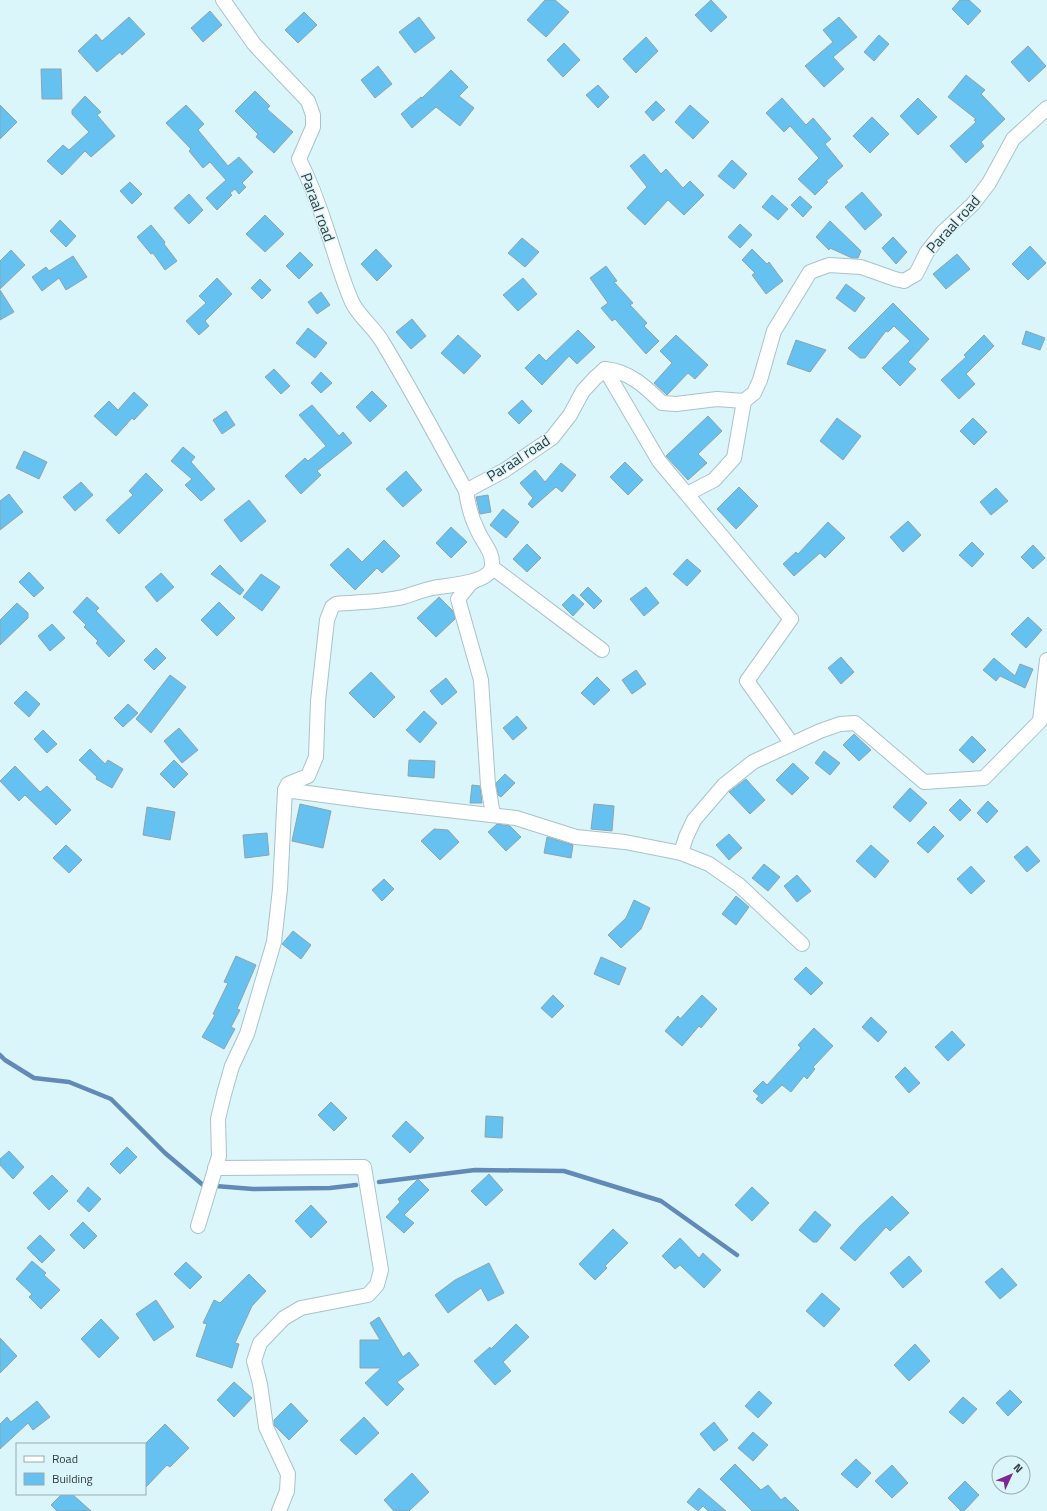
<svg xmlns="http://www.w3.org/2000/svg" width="1047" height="1511" font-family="'Titillium Web',sans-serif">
<rect width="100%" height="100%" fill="#dbf6fb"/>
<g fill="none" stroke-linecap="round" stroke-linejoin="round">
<!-- stream -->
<g stroke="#618ab8" stroke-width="4.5">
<path d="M0,1055L5,1060L34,1078L69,1082L111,1099L165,1153L203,1185L253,1189L330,1188L356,1185"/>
<path d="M379,1182L475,1170L564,1171L661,1201L737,1255"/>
</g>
</g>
<!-- building -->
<g fill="#65c1ef" stroke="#8ea3ae">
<path d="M545,0H555L569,12L546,37L527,20Z"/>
<path d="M711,0L727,17L711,32L695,15Z"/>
<path d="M960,0H969L981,11L968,25L952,9Z"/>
<path d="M210,11L222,25L203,42L191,28Z"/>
<path d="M304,12L317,25L298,43L285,30Z"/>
<path d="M129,17L145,34L122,55L120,52L97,72L78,51L96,34L102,41Z"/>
<path d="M419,17L435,38L415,53L399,32Z"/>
<path d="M839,17L857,37L833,57L844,69L824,87L805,66L833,42L823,30Z"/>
<path d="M879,35L889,44L874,61L864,52Z"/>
<path d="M646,37L658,51L636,73L623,59Z"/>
<path d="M564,43L580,60L563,77L547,60Z"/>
<path d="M1028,46L1046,66L1029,82L1011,62Z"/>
<path d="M378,66L392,84L375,98L361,80Z"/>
<path d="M41,69H61L62,99H42Z"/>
<path d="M451,70L468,87L459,96L474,108L460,126L436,107L412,128L401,114L421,97L422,98Z"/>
<path d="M966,75L985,90L981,94L1005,119L981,142L984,146L966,163L950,146L976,122L974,120L976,119L948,97Z"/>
<path d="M598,85L609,97L598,108L586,95Z"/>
<path d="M255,91L270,106L267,109L293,132L274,153L256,137L258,134L235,111Z"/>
<path d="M85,96L101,112L97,115L115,136L91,157L85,151L62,175L47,161L63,145L69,150L89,132L72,114V110Z"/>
<path d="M782,98L806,125L813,118L831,139L825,144L843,166L826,181L828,182L815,195L798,179L819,158L790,126L784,132L766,113Z"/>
<path d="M918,98L937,117L918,135L900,116Z"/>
<path d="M656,101L665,110L653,121L645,112Z"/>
<path d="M0,105L17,122L0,139Z"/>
<path d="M186,105L204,124L198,130L228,166L239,157L253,172L242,183L246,187L239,194L235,189L230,193L232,195L217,210L206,198L226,180L210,162L203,168L189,151L191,149L166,123Z"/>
<path d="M690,105L709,122L693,139L675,122Z"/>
<path d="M872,117L889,134L870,153L853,136Z"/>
<path d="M644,154L661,174L666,169L683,188L690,181L704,195L684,215L668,200L645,225L627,208L647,187L630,166Z"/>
<path d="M732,160L747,174L734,189L718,176Z"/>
<path d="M130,182L142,194L132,204L120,191Z"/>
<path d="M862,192L882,215L865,230L845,207Z"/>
<path d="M189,194L203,210L189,224L174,208Z"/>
<path d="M772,195L788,209L778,220L762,207Z"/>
<path d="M800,196L812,207L803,217L791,205Z"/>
<path d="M265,215L284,234L265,252L246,234Z"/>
<path d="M60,220L76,236L66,247L50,231Z"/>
<path d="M830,221L861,251L858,258H852L830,248L829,250L816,237Z"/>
<path d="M740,224L752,235L740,248L728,237Z"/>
<path d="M151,225L165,242L164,244L177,261L165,270L153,253L151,254L137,237Z"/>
<path d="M893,237L907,252L896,264L882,248Z"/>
<path d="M522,238L539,252L525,267L508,253Z"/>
<path d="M1030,246L1046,263L1028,280L1012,264Z"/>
<path d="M376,249L392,266L377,281L361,264Z"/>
<path d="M752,249L767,264L769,262L783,281L766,294L752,275L755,273L742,260Z"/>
<path d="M11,250L25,265L0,289V261Z"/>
<path d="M300,252L313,265L299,279L286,266Z"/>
<path d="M957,254L970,269L946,289L933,274Z"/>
<path d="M73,256L87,277L66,290L59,278L42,291L32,277L46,267L49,271Z"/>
<path d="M606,266L617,281L614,282L633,303L630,305L647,323L644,326L659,341L646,354L615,319L612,321L601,308L608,303L590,278Z"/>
<path d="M217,278L232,294L205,321L209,326L199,335L186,321L206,303L199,296Z"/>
<path d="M523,278L537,294L518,311L503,295Z"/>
<path d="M260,279L271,290L262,299L251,288Z"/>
<path d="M846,284L865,298L855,312L836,298Z"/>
<path d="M0,290L14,312L0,320Z"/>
<path d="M321,292L330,305L317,314L308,302Z"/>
<path d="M893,303L929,339L908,362L916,369L900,386L882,368L910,341L894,326L888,332L886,331L865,358H860L848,348Z"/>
<path d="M412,319L426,336L411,349L396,332Z"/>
<path d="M308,328L327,343L315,358L296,343Z"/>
<path d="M578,330L595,347L577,364L569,356L542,385L525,368L539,354L546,361Z"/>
<path d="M1026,331L1045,338L1040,350L1022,344Z"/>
<path d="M458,335L481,356L464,374L441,353Z"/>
<path d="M676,335L708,365L695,379L688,373L667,395L654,383L672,363L660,351Z"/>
<path d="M984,335L994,346L966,374L975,384L959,399L941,380L966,357L964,355Z"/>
<path d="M796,340L826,350L810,372L787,364Z"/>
<path d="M274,369L290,386L281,394L265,377Z"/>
<path d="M321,372L332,383L321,393L311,383Z"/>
<path d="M372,391L387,406L370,422L356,407Z"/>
<path d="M134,392L148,405L134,420L132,418L116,436L94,416L109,401L118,410Z"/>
<path d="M522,400L532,411L519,424L508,413Z"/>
<path d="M312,405L339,436L343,432L352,443L317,471L321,475L301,494L285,476L305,458L308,461L326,446L299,415Z"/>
<path d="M226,411L235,425L222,434L213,420Z"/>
<path d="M708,416L722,431L698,454L707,463L688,480L666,456Z"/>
<path d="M837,418L861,436L843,460L820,441Z"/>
<path d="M973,418L987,432L974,445L960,431Z"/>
<path d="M183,447L195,457L191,462L215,489L201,501L185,485L192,479L171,461Z"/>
<path d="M24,451L47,462L39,479L16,468Z"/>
<path d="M625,462L643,480L628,495L610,477Z"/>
<path d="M561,463L576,475L562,492L556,487L532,508L528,504L533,498L520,483L535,470L545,482Z"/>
<path d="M406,471L422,490L403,507L386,489Z"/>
<path d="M146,473L163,490L119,534L106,520L133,495L129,491Z"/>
<path d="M81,482L93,495L75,511L63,497Z"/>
<path d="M739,487L758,506L736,529L717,509Z"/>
<path d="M996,488L1008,501L991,515L980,502Z"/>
<path d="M9,494L23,512L0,530V501Z"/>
<path d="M488,495L491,512L480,514L476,497Z"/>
<path d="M249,500L266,521L241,542L224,520Z"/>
<path d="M503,509L519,522L506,538L490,525Z"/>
<path d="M908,521L921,535L903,552L890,537Z"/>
<path d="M828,522L845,538L825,558L820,553L794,576L783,564L796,552L798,554Z"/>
<path d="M451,527L467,542L451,558L436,543Z"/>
<path d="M384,540L400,556L382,573L377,568L355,590L330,565L348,548L362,562Z"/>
<path d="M972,542L984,554L972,567L959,555Z"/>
<path d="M527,544L541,558L527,572L513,559Z"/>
<path d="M1033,545L1045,558L1033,569L1021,557Z"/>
<path d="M687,559L701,571L687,586L673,574Z"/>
<path d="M220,565L244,590L240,595L211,574Z"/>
<path d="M29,572L44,588L34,597L19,582Z"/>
<path d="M161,573L174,587L157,602L145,587Z"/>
<path d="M261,574L280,587L262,611L243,597Z"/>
<path d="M588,587L602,601L594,609L580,595Z"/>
<path d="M646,587L659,603L644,616L630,599Z"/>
<path d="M573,594L584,604L573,616L562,605Z"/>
<path d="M87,597L99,608L96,611L125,641L109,657L96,643L98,641L84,627L86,625L73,612Z"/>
<path d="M439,597L453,611L455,619L436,637L417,618Z"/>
<path d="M219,602L235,618L217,636L201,620Z"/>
<path d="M17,603L28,613V618L0,645V620Z"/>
<path d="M1028,617L1042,630L1026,648L1011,634Z"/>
<path d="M52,624L65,638L50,651L38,636Z"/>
<path d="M156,648L166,658L154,670L144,660Z"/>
<path d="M841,657L854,672L841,684L828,668Z"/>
<path d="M994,658L1015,676L1020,664L1033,669L1025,688L1000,676L996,681L983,670Z"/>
<path d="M636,670L646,684L632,694L622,680Z"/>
<path d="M371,672L395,697L374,718L349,693Z"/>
<path d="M170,675L186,687L151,733L136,719Z"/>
<path d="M597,677L610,690L594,705L581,693Z"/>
<path d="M446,678L457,692L442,705L430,691Z"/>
<path d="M26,691L40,704L29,717L14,703Z"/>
<path d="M128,704L138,713L123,727L114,718Z"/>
<path d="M424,711L437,723L420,743L406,730Z"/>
<path d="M517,716L527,728L513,740L503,728Z"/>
<path d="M179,728L198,750L182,763L164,741Z"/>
<path d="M43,730L57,744L47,753L34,739Z"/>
<path d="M854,734L871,750L859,761L843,745Z"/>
<path d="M972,736L986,750L973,763L959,750Z"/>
<path d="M90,749L105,764L108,760L123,769L112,788L96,779L97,777L79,760Z"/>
<path d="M824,751L840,763L830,775L815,763Z"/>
<path d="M174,760L188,774L174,788L160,774Z"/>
<path d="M409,760L435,761L434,778L408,776Z"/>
<path d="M793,763L809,778L792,795L776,780Z"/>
<path d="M15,766L40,792L47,786L71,810L56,825L25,795L19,801L0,781Z"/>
<path d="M505,774L515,783L501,797L498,795L496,783Z"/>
<path d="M746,779L765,800L750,814L729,792Z"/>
<path d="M472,785L480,786L482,803H470Z"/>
<path d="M910,788L927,803L910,822L893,807Z"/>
<path d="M960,799L971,810L960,821L949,810Z"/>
<path d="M988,801L998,811L987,823L977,813Z"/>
<path d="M300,804L331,811L323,848L292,841Z"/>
<path d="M594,804L614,806L612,831L591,829Z"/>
<path d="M147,807L175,812L170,840L143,835Z"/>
<path d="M497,824L510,826L521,837L506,851L488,832Z"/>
<path d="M934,826L944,836L928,853L917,843Z"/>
<path d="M434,829L448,830L459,842L440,860L421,841Z"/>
<path d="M267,833L269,855L245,858L243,835Z"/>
<path d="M729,834L742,848L729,860L716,845Z"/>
<path d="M547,837L573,845L571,858L544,853Z"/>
<path d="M66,845L82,860L69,873L53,858Z"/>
<path d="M871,845L889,861L875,878L856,861Z"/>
<path d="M1027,846L1040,861L1027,872L1014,857Z"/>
<path d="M764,864L780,877L768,891L752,878Z"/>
<path d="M971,866L985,881L971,894L957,879Z"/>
<path d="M797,875L811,891L797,902L784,886Z"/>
<path d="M384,879L394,889L382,901L372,890Z"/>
<path d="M736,896L749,907L736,925L722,914Z"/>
<path d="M634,900L650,908L641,929L621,948L608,935L626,918Z"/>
<path d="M293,931L311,945L301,959L282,944Z"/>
<path d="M236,956L256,965L237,1009L240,1010L231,1027L235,1029L224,1049L202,1037L215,1015L213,1014L228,983L224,982Z"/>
<path d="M601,957L626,968L619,985L594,974Z"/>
<path d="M806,967L823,983L811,995L794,979Z"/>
<path d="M553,995L564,1006L552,1018L541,1008Z"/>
<path d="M702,995L717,1009L701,1028L699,1026L682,1046L665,1031L678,1016L680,1019Z"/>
<path d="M871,1017L887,1032L878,1042L862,1027Z"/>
<path d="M814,1028L833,1046L813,1067L815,1069L807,1079L804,1076L791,1092L782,1085L762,1104L756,1099L759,1096L753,1091L763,1081L767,1085L801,1048L798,1045Z"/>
<path d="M952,1031L965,1045L948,1061L935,1047Z"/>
<path d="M905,1067L920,1083L909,1093L895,1077Z"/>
<path d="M331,1102L347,1118L334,1131L318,1115Z"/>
<path d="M486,1116L503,1117L502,1138L485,1137Z"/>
<path d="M406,1121L424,1138L410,1153L392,1136Z"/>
<path d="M127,1147L137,1157L120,1174L110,1164Z"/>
<path d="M9,1151L24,1167L13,1179L0,1165V1159Z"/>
<path d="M489,1174L503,1190L486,1206L471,1191Z"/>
<path d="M52,1175L68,1191L49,1210L33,1193Z"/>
<path d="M418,1179L429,1190L404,1215L414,1223L404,1233L386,1217L400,1202L398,1199Z"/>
<path d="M88,1187L101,1199L89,1212L77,1201Z"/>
<path d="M752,1187L769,1203L752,1221L735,1205Z"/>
<path d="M892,1196L909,1213L890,1231L886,1227L855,1261L840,1248L860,1226Z"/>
<path d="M311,1205L327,1222L311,1238L295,1221Z"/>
<path d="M815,1211L831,1225L817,1242H813L799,1230Z"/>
<path d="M83,1222L97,1236L84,1249L70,1235Z"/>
<path d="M613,1229L628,1243L605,1266L607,1268L595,1280L579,1264Z"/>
<path d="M40,1235L55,1250L42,1263L27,1248Z"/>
<path d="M680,1238L699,1258L703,1253L721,1270L704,1288L680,1265L675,1269L662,1256Z"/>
<path d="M909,1256L922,1271L903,1288L890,1273Z"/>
<path d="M32,1261L46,1273L44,1275L60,1290L41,1309L29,1297L32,1294L16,1279Z"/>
<path d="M186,1262L202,1277L190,1289L174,1274Z"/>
<path d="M489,1263L504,1293L488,1301L481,1288L448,1313L435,1295L455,1280Z"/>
<path d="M1002,1268L1017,1285L1000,1299L985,1282Z"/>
<path d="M249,1274L266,1291L252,1306L235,1343L239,1344L232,1368L196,1356L207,1324L203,1323L214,1300L220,1303Z"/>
<path d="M822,1293L840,1309L824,1327L806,1311Z"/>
<path d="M156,1300L174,1327L154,1341L136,1314Z"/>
<path d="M379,1317L403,1357L409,1352L419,1365L397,1382L404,1389L387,1406L365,1383L381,1368H360V1340H380L370,1323Z"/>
<path d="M101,1319L119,1338L99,1358L81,1339Z"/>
<path d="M516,1324L529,1337L503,1362L511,1371L495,1385L474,1361L490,1347L491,1349Z"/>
<path d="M0,1338L17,1356L0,1373Z"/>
<path d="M915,1344L930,1361L909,1381L894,1365Z"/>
<path d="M234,1382L252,1398L234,1417L217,1400Z"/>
<path d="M1010,1390L1022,1402L1008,1416L996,1403Z"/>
<path d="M759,1391L772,1403L758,1418L745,1406Z"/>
<path d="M963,1397L977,1409L963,1424L949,1412Z"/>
<path d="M37,1401L50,1417L33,1430L28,1423L0,1449V1424L7,1417L11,1422Z"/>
<path d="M291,1403L308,1421L289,1440L274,1425V1420Z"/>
<path d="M364,1417L379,1433L356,1455L340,1440Z"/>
<path d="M714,1422L728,1440L714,1451L700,1434Z"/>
<path d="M165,1424L189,1448L170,1467L167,1465L145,1488V1444Z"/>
<path d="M753,1432L768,1445L753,1461L738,1448Z"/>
<path d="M856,1459L871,1473L857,1488L841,1474Z"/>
<path d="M735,1464L761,1490L768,1485L781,1500L785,1497L799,1511H752L720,1479Z"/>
<path d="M892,1465L908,1483L892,1498L875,1481Z"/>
<path d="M412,1473L429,1492L409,1511H394L384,1500Z"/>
<path d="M965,1481L979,1495L964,1511H961L948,1498Z"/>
<path d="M699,1488L726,1511H708L703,1506L698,1511L687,1502Z"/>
<path d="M62,1494H72L91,1511H57L51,1505Z"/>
</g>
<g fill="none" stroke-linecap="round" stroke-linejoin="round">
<!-- minor casing -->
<g stroke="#a9c3c8" stroke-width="16">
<g id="minor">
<path d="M605,369L659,461L791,619L747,681L792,744"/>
<path d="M466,491L505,470L552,438L570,415L583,391L595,378L605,369C629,371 646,387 662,403L676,404L717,399L744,401L754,393L760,380L774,331L810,272L829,265L861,267L895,279L904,281L916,274L927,252L943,232L973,204L989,183L1013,139L1047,108"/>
<path d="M687,494L714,480L734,458L744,401"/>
<path d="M493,568L602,650"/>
<path d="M474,581L470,584L458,599L481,680L488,785L493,815"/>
<path d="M285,790L368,801L516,818L576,837L625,842L681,853L709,864L739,885L802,944"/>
<path d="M681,853L686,837L694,820L724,785L753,762L820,731L840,724L855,723L924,782L984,778L1040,721L1047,660"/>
<path d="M215,1168L364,1167L381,1270L377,1285L368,1295L301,1308L284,1318L260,1343L254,1361L260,1384L266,1427L288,1474L287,1491L279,1511"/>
<path d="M198,1226L219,1156L218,1119L224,1094L232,1066L247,1034L274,942L280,889L285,790L288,784L308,776L316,757L318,701L327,620L332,607L336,604C358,602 383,602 403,597C413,594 423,590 433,588C446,585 492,584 492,565C493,551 482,542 477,529C471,517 468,505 466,491C439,441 412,391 383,343C375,328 359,317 352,302C342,280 336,256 328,233C320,208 311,183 299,159L313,127V115L308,101L254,44L223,0"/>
</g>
</g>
<!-- minor -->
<use href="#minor" stroke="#fff" stroke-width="14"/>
</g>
<g text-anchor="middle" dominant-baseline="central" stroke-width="3" stroke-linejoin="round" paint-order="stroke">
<!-- street labels -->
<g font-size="15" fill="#313c3e" stroke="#dbf6fb">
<text transform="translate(318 207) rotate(70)">Paraal road</text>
<text transform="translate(953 224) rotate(-48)">Paraal road</text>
<text transform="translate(518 458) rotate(-33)">Paraal road</text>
</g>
</g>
<!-- legend -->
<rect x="16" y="1443" width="130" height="52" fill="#dbf6fb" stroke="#97acaf"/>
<rect x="24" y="1456" width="20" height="6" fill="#ffffff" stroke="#97acaf"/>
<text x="52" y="1463" font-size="12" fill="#313c3e">Road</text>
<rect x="24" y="1473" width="20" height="12" fill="#65c1ef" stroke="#97acaf"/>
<text x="52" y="1483" font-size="12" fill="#313c3e">Building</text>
<!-- north arrow -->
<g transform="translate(1011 1475) rotate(46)"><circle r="19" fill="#dbf6fb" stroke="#97acaf"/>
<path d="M0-3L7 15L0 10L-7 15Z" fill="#7e2896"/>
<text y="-6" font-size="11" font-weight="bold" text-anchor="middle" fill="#313c3e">N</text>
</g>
</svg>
